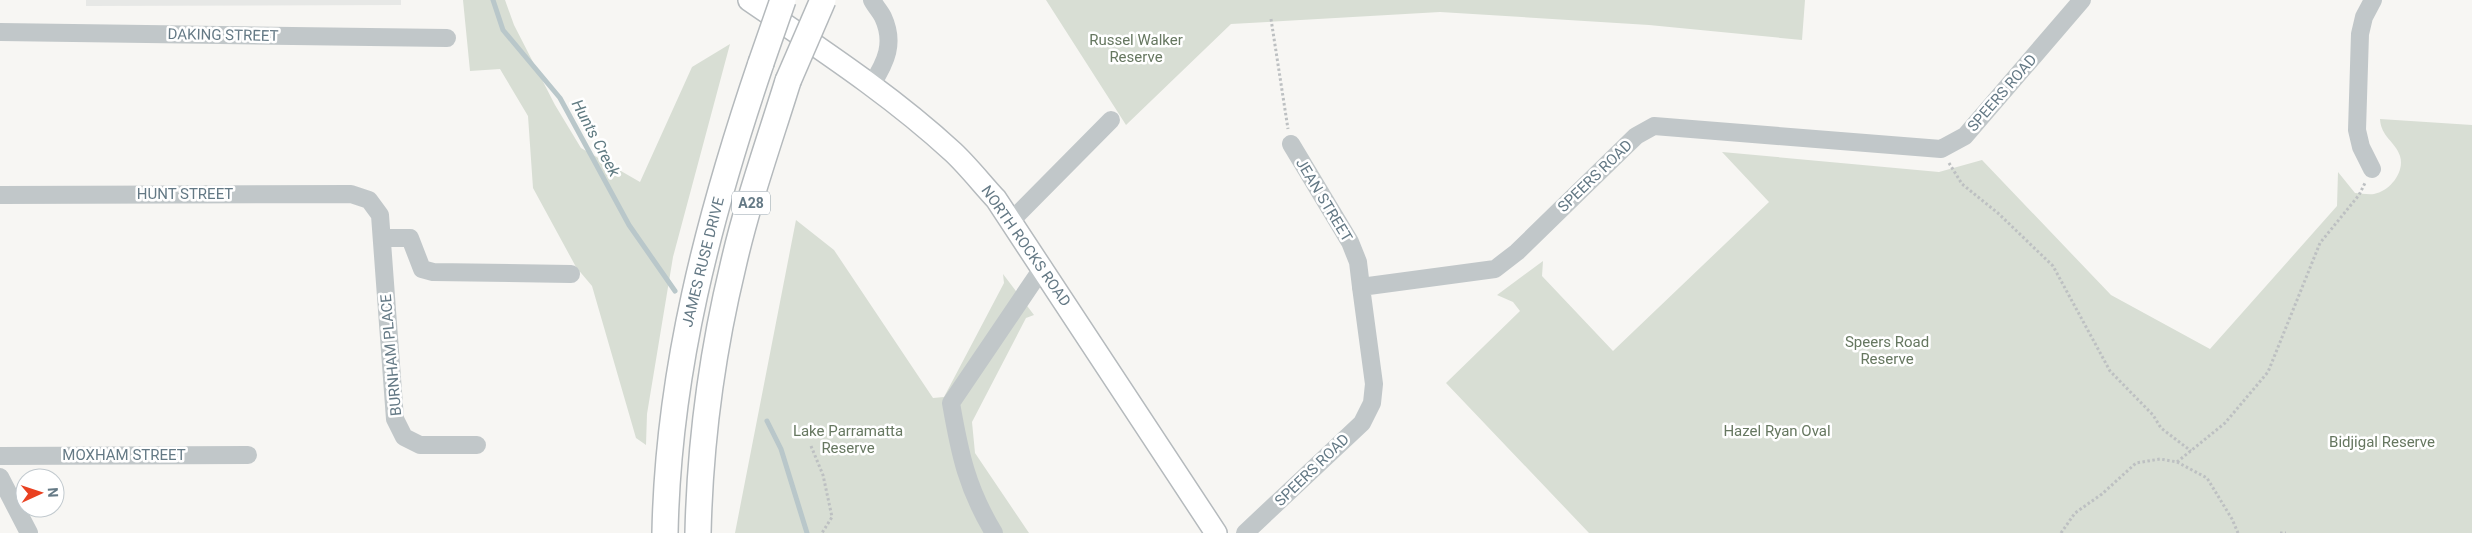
<svg xmlns="http://www.w3.org/2000/svg" width="2472" height="533" font-family="Roboto,sans-serif">
<rect width="100%" height="100%" fill="#f7f6f3"/>
<!-- built -->
<path fill="#e7e8e6" d="M86,0H401V5L86,6Z"/>
<!-- green -->
<g fill="#d8ded4">
<path d="M463,0H505L514,25L555,105L581,148L640,182L692,67L730,44L673,257L647,414L646,445L636,438L592,286L576,267L533,188L528,116L500,69L470,71Z"/>
<path d="M1046,0H1805L1802,40L1649,25L1440,12L1231,24L1126,125Z"/>
<path d="M2380,119L2472,125V533H1589L1446,383L1520,311L1513,302L1497,295L1543,261L1542,276L1613,351L1769,202L1722,152L1939,172L1982,160L2111,295L2210,349L2337,206L2338,172L2355,193C2360,193 2368,195 2374,194C2390,191 2405,172 2400,156C2395,141 2381,137 2380,119Z"/>
<path d="M796,220L834,250L933,398L944,397L1004,283L1003,274L1034,315L1026,318L972,422L975,453L1029,533H735Z"/>
</g>
<g fill="none" stroke-linecap="round" stroke-linejoin="round">
<!-- stream -->
<g stroke="#b9c7ca" stroke-width="5">
<path d="M493,0L503,30L560,98L629,225L675,291"/>
<path d="M767,421L781,449L807,533"/>
</g>
<!-- major casing -->
<g stroke="#b5babd" stroke-width="24">
<path id="major" d="M749,0C819,48 890,94 953,152C968,166 982,184 996,199L1216,533"/>
</g>
<!-- highway casing -->
<g stroke="#b4b9bc" stroke-width="28">
<g id="highway">
<path d="M665,533C668,371 709,216 761,63"/>
<path d="M698,533C700,444 712,353 733,266C747,204 769,142 788,81"/>
</g>
</g>
<!-- path -->
<g stroke="#bdc0c2" stroke-width="3" stroke-dasharray="2.5 2.5" stroke-linecap="butt">
<path d="M1271,19L1288,129"/>
<path d="M1949,163L1962,184L1999,214L2053,266L2110,371L2153,415L2161,428L2191,451"/>
<path d="M811,446L823,475L832,517L822,533"/>
<path d="M2177,462L2225,423L2268,372L2320,243L2359,195L2365,183"/>
<path d="M2061,533L2075,513L2102,494L2136,463L2160,459L2177,462L2207,478L2232,519L2238,533"/>
<path d="M2280,533H2286"/>
</g>
<!-- minor -->
<g stroke="#c1c7c9" stroke-width="18">
<path d="M0,32L447,38"/>
<path d="M872,84C886,62 895,43 883,17C880,11 875,6 872,0"/>
<path d="M1291,144L1350,242L1358,262L1361,287"/>
<path d="M2372,169L2361,147L2357,130L2360,34L2364,17L2373,0"/>
<path d="M0,195L351,194L369,200L380,215L395,419L404,437L420,445H477"/>
<path d="M1011,221L1111,120"/>
<path d="M382,238H410L422,269L433,272L571,274"/>
<path d="M0,456L248,455"/>
<path d="M0,477L29,533"/>
<path d="M994,533C967,488 960,455 951,403L1043,267"/>
<path d="M1245,533L1362,423L1372,403L1374,384L1361,287L1495,269L1517,252L1636,136L1654,126L1941,149L1965,136L2082,0"/>
</g>
<!-- major -->
<use href="#major" stroke="#fff" stroke-width="21"/>
<!-- highway -->
<use href="#highway" stroke="#fff" stroke-width="25"/>
<!-- highway-bridge casing -->
<g stroke="#b4b9bc" stroke-width="28" stroke-linecap="butt">
<g id="highway-bridge">
<path d="M761,63L783,0"/>
<path d="M788,81L823,0"/>
</g>
</g>
<!-- highway-bridge -->
<use href="#highway-bridge" stroke="#fff" stroke-width="25"/>
</g>
<g text-anchor="middle" dominant-baseline="central" stroke-width="5" stroke-linejoin="round" paint-order="stroke">
<!-- shield labels -->
<rect fill="#fff" stroke="#92a1aa" stroke-width="1" x="732" y="191.5" width="38" height="23" rx="4"/>
<g font-size="14" font-weight="bold" fill="#647985">
<text x="751" y="203">A28</text>
</g>
<!-- street labels -->
<g font-size="15" fill="#647985" stroke="#fff">
<text transform="translate(223 35) rotate(1)">DAKING STREET</text>
<text transform="translate(2002 93) rotate(-49)">SPEERS ROAD</text>
<text transform="translate(1595 176) rotate(-44)">SPEERS ROAD</text>
<text x="185" y="194">HUNT STREET</text>
<text transform="translate(1324 200) rotate(59)">JEAN STREET</text>
<text transform="translate(1026 246) rotate(55)">NORTH ROCKS ROAD</text>
<text transform="translate(703 262) rotate(-76)">JAMES RUSE DRIVE</text>
<text transform="translate(391 355) rotate(-95)">BURNHAM PLACE</text>
<text x="124" y="455">MOXHAM STREET</text>
<text transform="translate(1312 470) rotate(-44)">SPEERS ROAD</text>
</g>
<!-- park labels -->
<g font-size="15" fill="#667760" stroke="#fff">
<text x="1136" y="40">Russel Walker<tspan x="1136" dy="17">Reserve</tspan></text>
<text x="1887" y="342">Speers Road<tspan x="1887" dy="17">Reserve</tspan></text>
<text x="848" y="431">Lake Parramatta<tspan x="848" dy="17">Reserve</tspan></text>
<text x="1777" y="431">Hazel Ryan Oval</text>
<text x="2382" y="442">Bidjigal Reserve</text>
</g>
<!-- water labels -->
<g font-size="16" font-style="italic" fill="#607b82" stroke="#fff">
<text transform="translate(596 138) rotate(62)">Hunts Creek</text>
</g>
</g>
<!-- north arrow -->
<g transform="translate(40 493) rotate(87)"><circle r="24" fill="#ffffff" stroke="#c1c9ce"/>
<path d="M0-4L9 19L0 12L-9 19Z" fill="#e94121"/>
<text y="-8" font-size="14" font-weight="bold" text-anchor="middle" fill="#647985">N</text>
</g>
</svg>
